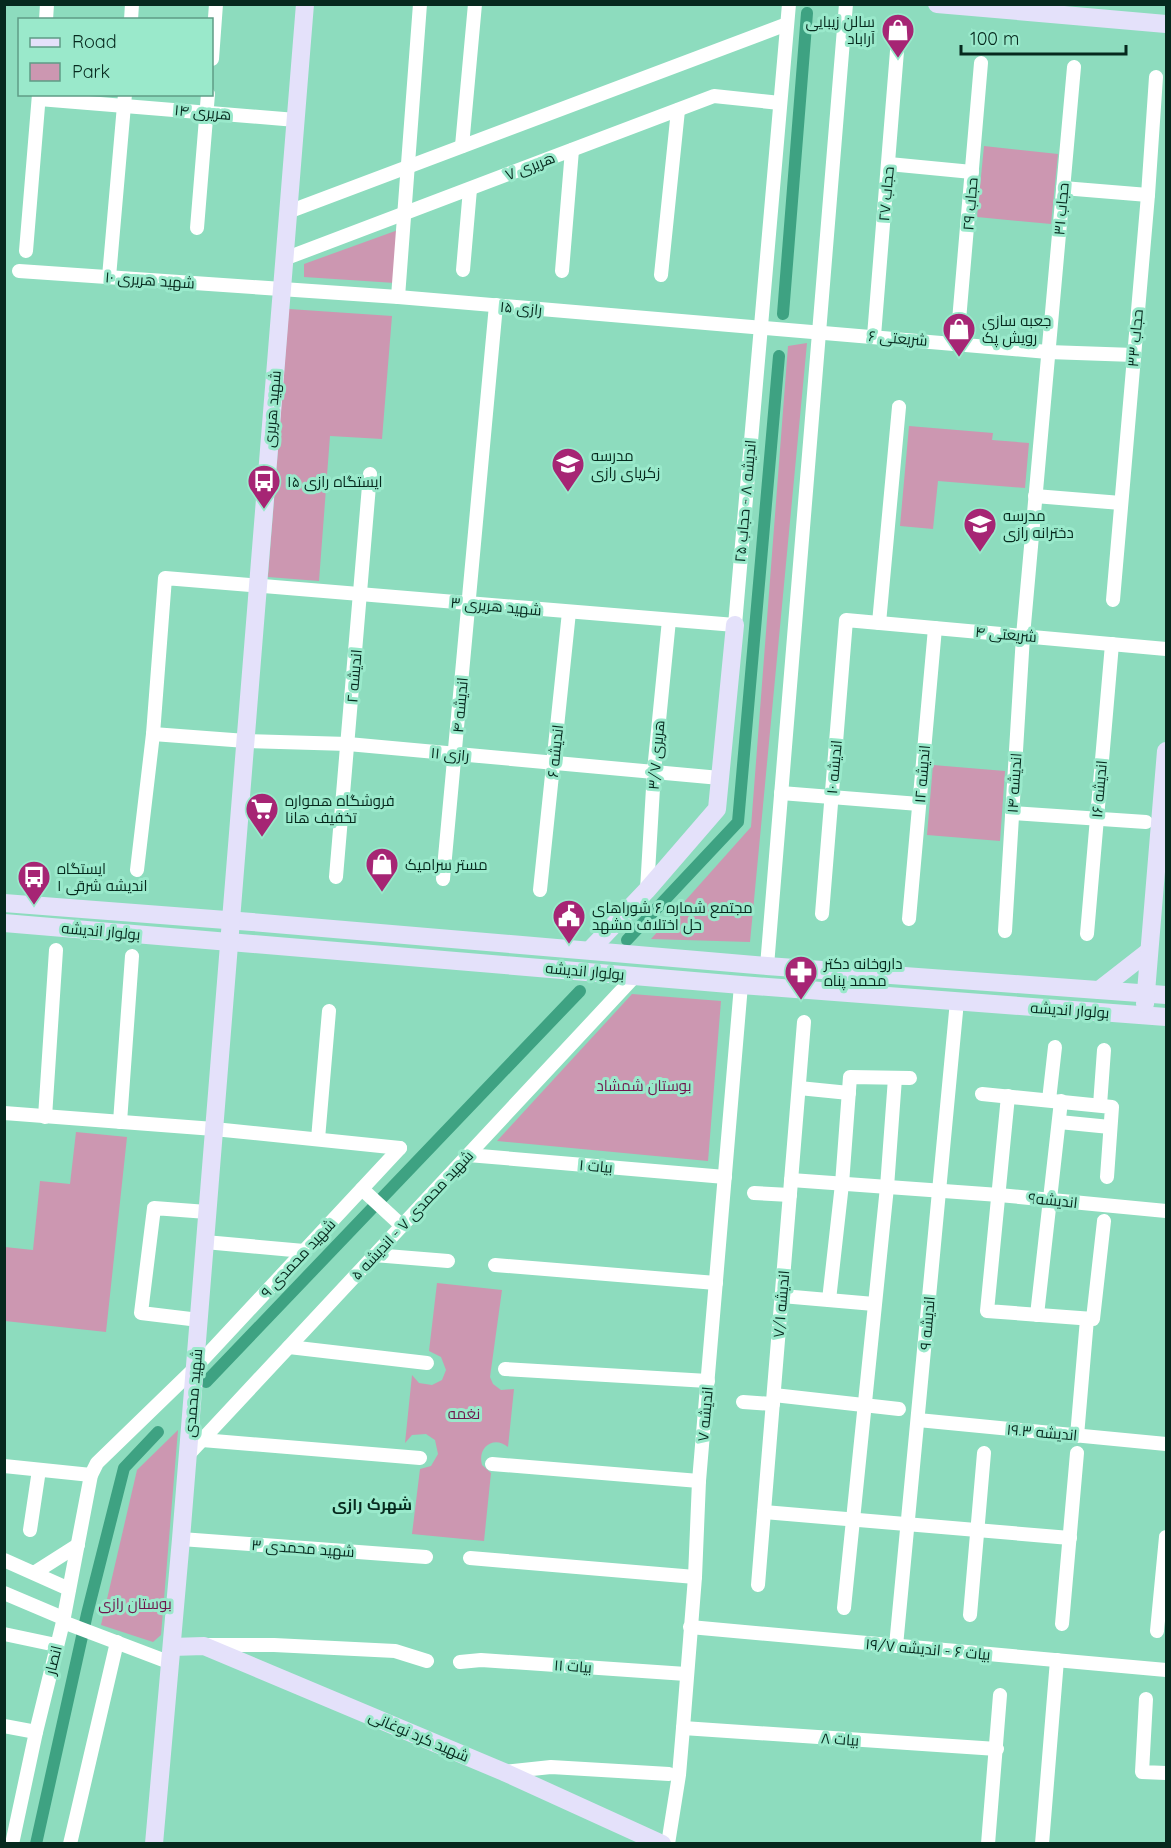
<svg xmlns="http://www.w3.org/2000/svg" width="1171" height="1848" font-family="Quicksand,Cairo,sans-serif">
<rect width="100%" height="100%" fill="#8ddcbe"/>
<!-- green -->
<g fill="#cc97b1">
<path d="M984,146L1058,154L1051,224L977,217Z"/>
<path d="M398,230L395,283L304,277V264Z"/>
<path d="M289,309L392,316L382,439L330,436L319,581L268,577Z"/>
<path d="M807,343L750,942L651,939L751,827L788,346Z"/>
<path d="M909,426L993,433L992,440L1029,443L1025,488L938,481L933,529L900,526Z"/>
<path d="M933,765L1005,771L1000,841L927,835Z"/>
<path d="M632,994L721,1001L708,1161L497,1141Z"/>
<path d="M76,1132L127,1137L106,1332L5,1321V1247L33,1250L40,1181L70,1184Z"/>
<path d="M437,1283L502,1290L490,1377L493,1384L501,1390L514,1389L508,1447C494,1435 477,1447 482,1465L491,1473L484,1541L412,1534L420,1469L431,1466L438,1454L435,1440L426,1434L412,1435L405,1443L412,1375L419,1383L432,1385L442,1380L446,1370L441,1357L429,1351Z"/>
<path d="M178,1430L161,1635L153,1642L101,1625L137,1470Z"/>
</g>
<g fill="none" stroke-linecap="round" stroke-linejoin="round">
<!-- canal -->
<g stroke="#3ea282" stroke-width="12">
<path d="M783,314L807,13"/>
<path d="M627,940L738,822L779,356"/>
<path d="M206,1382L580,991"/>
<path d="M36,1844L87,1614L124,1468L158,1432"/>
</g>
<!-- street -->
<g stroke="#fff" stroke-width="14">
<path d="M46,20L47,4"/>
<path d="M131,20L132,4"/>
<path d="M212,59L216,4"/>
<path d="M39,99L296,120"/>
<path d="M462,146L475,4"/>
<path d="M889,164L972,172"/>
<path d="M1063,188L1148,195"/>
<path d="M288,212L787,24"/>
<path d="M197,228L208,94"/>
<path d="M26,251L39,94"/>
<path d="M284,259L714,96L780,103"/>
<path d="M463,270L470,189"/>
<path d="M19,271L398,297L1048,352L1134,355"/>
<path d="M562,271L572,150"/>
<path d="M661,275L678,110"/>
<path d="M109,277L125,94"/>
<path d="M398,297L420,4"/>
<path d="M874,336L897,51"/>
<path d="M957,344L981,63"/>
<path d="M1035,496L1121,503"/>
<path d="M1113,600L1148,195L1156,77"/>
<path d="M879,623L899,407"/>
<path d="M153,734L246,741L348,744L720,778"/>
<path d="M781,793L919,804"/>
<path d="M1012,813L1146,822"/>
<path d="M137,870L153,734L165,578L735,625L789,4"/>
<path d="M336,877L370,474"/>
<path d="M443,879L496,305"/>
<path d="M540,890L569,612"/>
<path d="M647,890L654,771L669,620"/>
<path d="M822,914L846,620L1166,649"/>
<path d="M909,919L935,628"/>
<path d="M1005,931L1023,636L1074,67"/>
<path d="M1087,934L1112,644"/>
<path d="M767,966L846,4"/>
<path d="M799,1088L849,1093"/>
<path d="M982,1094L1112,1107L1107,1177"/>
<path d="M1008,1096L987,1311L1093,1319L1104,1221"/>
<path d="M1049,1100L1055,1047"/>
<path d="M1100,1105L1104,1050"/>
<path d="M4,1113L214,1129L400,1148"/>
<path d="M45,1117L56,950"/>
<path d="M120,1122L132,956"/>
<path d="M1059,1122L1110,1127"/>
<path d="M318,1139L329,1011"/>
<path d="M468,1155L725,1177"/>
<path d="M791,1180L999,1195L1166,1211"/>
<path d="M362,1189L402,1226"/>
<path d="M754,1193L790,1195"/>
<path d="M205,1242L304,1251"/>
<path d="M374,1255L448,1261"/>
<path d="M495,1265L716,1283"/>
<path d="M782,1296L874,1304"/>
<path d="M829,1300L842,1184L850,1077L910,1078"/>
<path d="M1037,1315L1061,1101"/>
<path d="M199,1320L141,1313L154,1208L207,1212"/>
<path d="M289,1347L427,1363"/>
<path d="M505,1369L708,1381"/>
<path d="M774,1395L899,1409"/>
<path d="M743,1402L773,1404"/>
<path d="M918,1420L1166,1444"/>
<path d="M1077,1436L1087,1319"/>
<path d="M202,1440L420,1458"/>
<path d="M188,1455L635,976"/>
<path d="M492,1464L699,1481"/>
<path d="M4,1466L91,1475"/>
<path d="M764,1512L1070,1538"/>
<path d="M30,1530L39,1470"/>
<path d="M181,1539L426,1557"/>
<path d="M470,1558L695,1577"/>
<path d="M4,1560L69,1589"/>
<path d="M34,1573L78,1545"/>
<path d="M758,1585L804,1022"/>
<path d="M4,1593L63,1618"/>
<path d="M844,1608L887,1187L895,1078"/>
<path d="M970,1615L984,1453"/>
<path d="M63,1622L171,1663"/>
<path d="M1062,1624L1077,1453"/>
<path d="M690,1627L1166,1670"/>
<path d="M1157,1631L1166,1537"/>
<path d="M4,1634L56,1645"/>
<path d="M209,1645H274L395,1651L427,1661"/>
<path d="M896,1646L957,1001"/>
<path d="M460,1662L481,1660L686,1674"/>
<path d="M1146,1699L1142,1772L1166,1773"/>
<path d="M4,1726L36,1732"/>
<path d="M683,1728L997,1749"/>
<path d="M504,1772L551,1767L669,1774"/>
<path d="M12,1844L36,1732L63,1622L91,1475L97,1463L195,1368L400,1148"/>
<path d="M70,1844L117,1642"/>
<path d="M668,1844L679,1775L683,1728L695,1577L699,1481L741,985"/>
<path d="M988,1844L1000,1695"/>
<path d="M1042,1844L1057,1660"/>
</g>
<!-- secondary -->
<g stroke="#e4e1fa" stroke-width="18">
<path d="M937,4L1166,24"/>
<path d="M4,903L252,922L767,966L1166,995"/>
<path d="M4,923L741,985L1166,1017"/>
<path d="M590,950L647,890L717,809L735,625"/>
<path d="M1099,990L1149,951"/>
<path d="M1145,1004L1166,751"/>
<path d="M172,1647L204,1646L504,1772L662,1844"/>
<path d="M154,1844L181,1539L305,4"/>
</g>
</g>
<!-- icons -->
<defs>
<g id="shop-pin" transform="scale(1.725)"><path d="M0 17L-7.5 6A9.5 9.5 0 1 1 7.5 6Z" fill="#a62574" stroke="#9ae9cb"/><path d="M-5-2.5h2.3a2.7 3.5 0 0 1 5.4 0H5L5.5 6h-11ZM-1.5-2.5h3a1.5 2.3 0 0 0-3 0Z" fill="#fff"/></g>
<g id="school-pin" transform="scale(1.725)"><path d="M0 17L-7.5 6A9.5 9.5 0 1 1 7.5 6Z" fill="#a62574" stroke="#9ae9cb"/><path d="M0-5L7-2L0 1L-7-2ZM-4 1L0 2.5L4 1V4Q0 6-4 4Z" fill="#fff"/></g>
<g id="bus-pin" transform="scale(1.725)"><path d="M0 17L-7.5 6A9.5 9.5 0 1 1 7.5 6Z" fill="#a62574" stroke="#9ae9cb"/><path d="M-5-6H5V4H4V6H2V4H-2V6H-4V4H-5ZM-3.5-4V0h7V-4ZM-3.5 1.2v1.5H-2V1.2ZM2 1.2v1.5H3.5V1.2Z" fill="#fff"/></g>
<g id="supermarket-pin" transform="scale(1.725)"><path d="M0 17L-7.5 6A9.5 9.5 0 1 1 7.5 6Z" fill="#a62574" stroke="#9ae9cb"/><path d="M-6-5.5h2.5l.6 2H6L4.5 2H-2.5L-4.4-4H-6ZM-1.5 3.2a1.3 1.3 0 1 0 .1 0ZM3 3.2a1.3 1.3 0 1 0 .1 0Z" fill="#fff"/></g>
<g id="civic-pin" transform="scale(1.725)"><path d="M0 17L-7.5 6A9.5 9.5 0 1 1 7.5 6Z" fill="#a62574" stroke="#9ae9cb"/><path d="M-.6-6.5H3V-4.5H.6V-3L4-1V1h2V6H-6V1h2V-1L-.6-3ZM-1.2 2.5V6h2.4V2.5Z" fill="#fff"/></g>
<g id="pharmacy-pin" transform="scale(1.725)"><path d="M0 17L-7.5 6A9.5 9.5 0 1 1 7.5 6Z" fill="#a62574" stroke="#9ae9cb"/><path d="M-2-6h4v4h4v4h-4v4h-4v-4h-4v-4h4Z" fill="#fff"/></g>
</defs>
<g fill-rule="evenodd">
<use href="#shop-pin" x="898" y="30"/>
<use href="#shop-pin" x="959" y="329"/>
<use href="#school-pin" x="568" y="464"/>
<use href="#bus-pin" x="264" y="481"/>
<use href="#school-pin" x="980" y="524"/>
<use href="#supermarket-pin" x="262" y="809"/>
<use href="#shop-pin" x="382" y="864"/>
<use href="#bus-pin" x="34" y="877"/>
<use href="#civic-pin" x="569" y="916"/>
<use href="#pharmacy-pin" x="801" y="972"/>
</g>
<g text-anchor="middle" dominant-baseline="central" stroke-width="6" stroke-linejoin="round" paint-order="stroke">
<!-- poi labels -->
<g font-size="15" fill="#06291e" stroke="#9ae9cb" text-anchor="start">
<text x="875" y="21" text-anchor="end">سالن زیبایی<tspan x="875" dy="17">آراباد</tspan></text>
<text x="982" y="320">جعبه سازی<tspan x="982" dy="17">رویش پک</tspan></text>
<text x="591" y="455">مدرسه<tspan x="591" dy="17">زکریای رازی</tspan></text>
<text x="287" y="481">ایستگاه رازی ۱۵</text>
<text x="1003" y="515">مدرسه<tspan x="1003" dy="17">دخترانه رازی</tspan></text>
<text x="285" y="800">فروشگاه همواره<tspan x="285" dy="17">تخفیف هانا</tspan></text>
<text x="405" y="864">مستر سرامیک</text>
<text x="57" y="868">ایستگاه<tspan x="57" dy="17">اندیشه شرقی ۱</tspan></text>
<text x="592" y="907">مجتمع شماره ۶ شوراهای<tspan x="592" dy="17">حل اختلاف مشهد</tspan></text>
<text x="824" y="963">داروخانه دکتر<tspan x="824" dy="17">محمد پناه</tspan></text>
</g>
<!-- street labels -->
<g font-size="15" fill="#06291e" stroke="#9ae9cb">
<text transform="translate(203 112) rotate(5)">هریری ۱۴</text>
<text transform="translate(530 166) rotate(-21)">هریری ۷</text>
<text transform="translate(886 194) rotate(-85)">حجاب ۲۷</text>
<text transform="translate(970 204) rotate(-85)">حجاب ۲۹</text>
<text transform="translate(1061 209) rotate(-85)">حجاب ۳۱</text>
<text transform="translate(150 280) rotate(4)">شهید هریری ۱۰</text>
<text transform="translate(521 308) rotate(5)">رازی ۱۵</text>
<text transform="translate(898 338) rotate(5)">شریعتی ۶</text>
<text transform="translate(1135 338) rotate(-85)">حجاب ۳۳</text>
<text transform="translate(272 409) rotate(-85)">شهید هریری</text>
<text transform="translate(745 501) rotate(-85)">اندیشه ۸ - حجاب ۲۵</text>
<text transform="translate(496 606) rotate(5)">شهید هریری ۳</text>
<text transform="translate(1006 634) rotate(5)">شریعتی ۴</text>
<text transform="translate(354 676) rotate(-85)">اندیشه ۲</text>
<text transform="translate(460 705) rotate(-85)">اندیشه ۴</text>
<text transform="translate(555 751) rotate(-84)">اندیشه ۶</text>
<text transform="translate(450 754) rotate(5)">رازی ۱۱</text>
<text transform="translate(656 755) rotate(-85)">هریری ۳/۷</text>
<text transform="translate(834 767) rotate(-85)">اندیشه ۱۰</text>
<text transform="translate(922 774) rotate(-85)">اندیشه ۱۲</text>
<text transform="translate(1014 783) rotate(-86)">اندیشه ۱۴</text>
<text transform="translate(1099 789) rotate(-85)">اندیشه ۱۶</text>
<text transform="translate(101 931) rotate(5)">بولوار اندیشه</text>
<text transform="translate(585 971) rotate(5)">بولوار اندیشه</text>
<text transform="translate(1070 1010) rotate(4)">بولوار اندیشه</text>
<text transform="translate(596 1166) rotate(5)">بیات ۱</text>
<text transform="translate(1053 1200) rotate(6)">اندیشه۹</text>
<text transform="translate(412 1215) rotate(-47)">شهید محمدی ۷ - اندیشه ۵</text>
<text transform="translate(298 1258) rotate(-47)">شهید محمدی ۹</text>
<text transform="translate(781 1304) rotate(-85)">اندیشه ۷/۱</text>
<text transform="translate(927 1323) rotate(-85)">اندیشه ۹</text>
<text transform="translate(193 1393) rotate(-85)">شهید محمدی</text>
<text transform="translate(705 1414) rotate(-85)">اندیشه ۷</text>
<text transform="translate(1042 1432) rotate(5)">اندیشه ۱۹.۳</text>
<text transform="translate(303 1548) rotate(4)">شهید محمدی ۳</text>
<text transform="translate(928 1649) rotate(5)">بیات ۶ - اندیشه ۱۹/۷</text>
<text transform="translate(53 1660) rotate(-76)">انصار</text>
<text transform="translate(573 1666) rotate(4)">بیات ۱۱</text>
<text transform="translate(419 1736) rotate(23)">شهید کرد نوغانی</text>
<text transform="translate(840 1739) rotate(4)">بیات ۸</text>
</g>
<!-- park labels -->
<g font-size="15" fill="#70154d" stroke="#9ae9cb">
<text x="644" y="1085">بوستان شمشاد</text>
<text x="464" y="1413">نغمه</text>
<text x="135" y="1603">بوستان رازی</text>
</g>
<!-- neighbourhood labels -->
<g font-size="16" font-weight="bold" fill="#06291e" stroke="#9ae9cb">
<text x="372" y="1504">شهرک رازی</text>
</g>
</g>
<!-- border -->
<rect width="1171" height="1848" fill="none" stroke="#06291e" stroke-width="12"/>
<!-- legend -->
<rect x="18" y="18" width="195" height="78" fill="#9ae9cb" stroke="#5f9c86" stroke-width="1.5"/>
<rect x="30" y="38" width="30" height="9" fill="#e4e1fa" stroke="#5f9c86" stroke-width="1.5"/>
<text x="72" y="48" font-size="18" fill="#06291e">Road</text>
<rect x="30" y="63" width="30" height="18" fill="#cc97b1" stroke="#5f9c86" stroke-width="1.5"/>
<text x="72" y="78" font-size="18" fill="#06291e">Park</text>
<!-- scale -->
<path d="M961 45v9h165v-9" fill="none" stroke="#06291e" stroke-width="3"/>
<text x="970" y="45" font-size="18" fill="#06291e" stroke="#9ae9cb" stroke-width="4.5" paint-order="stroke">100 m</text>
</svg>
